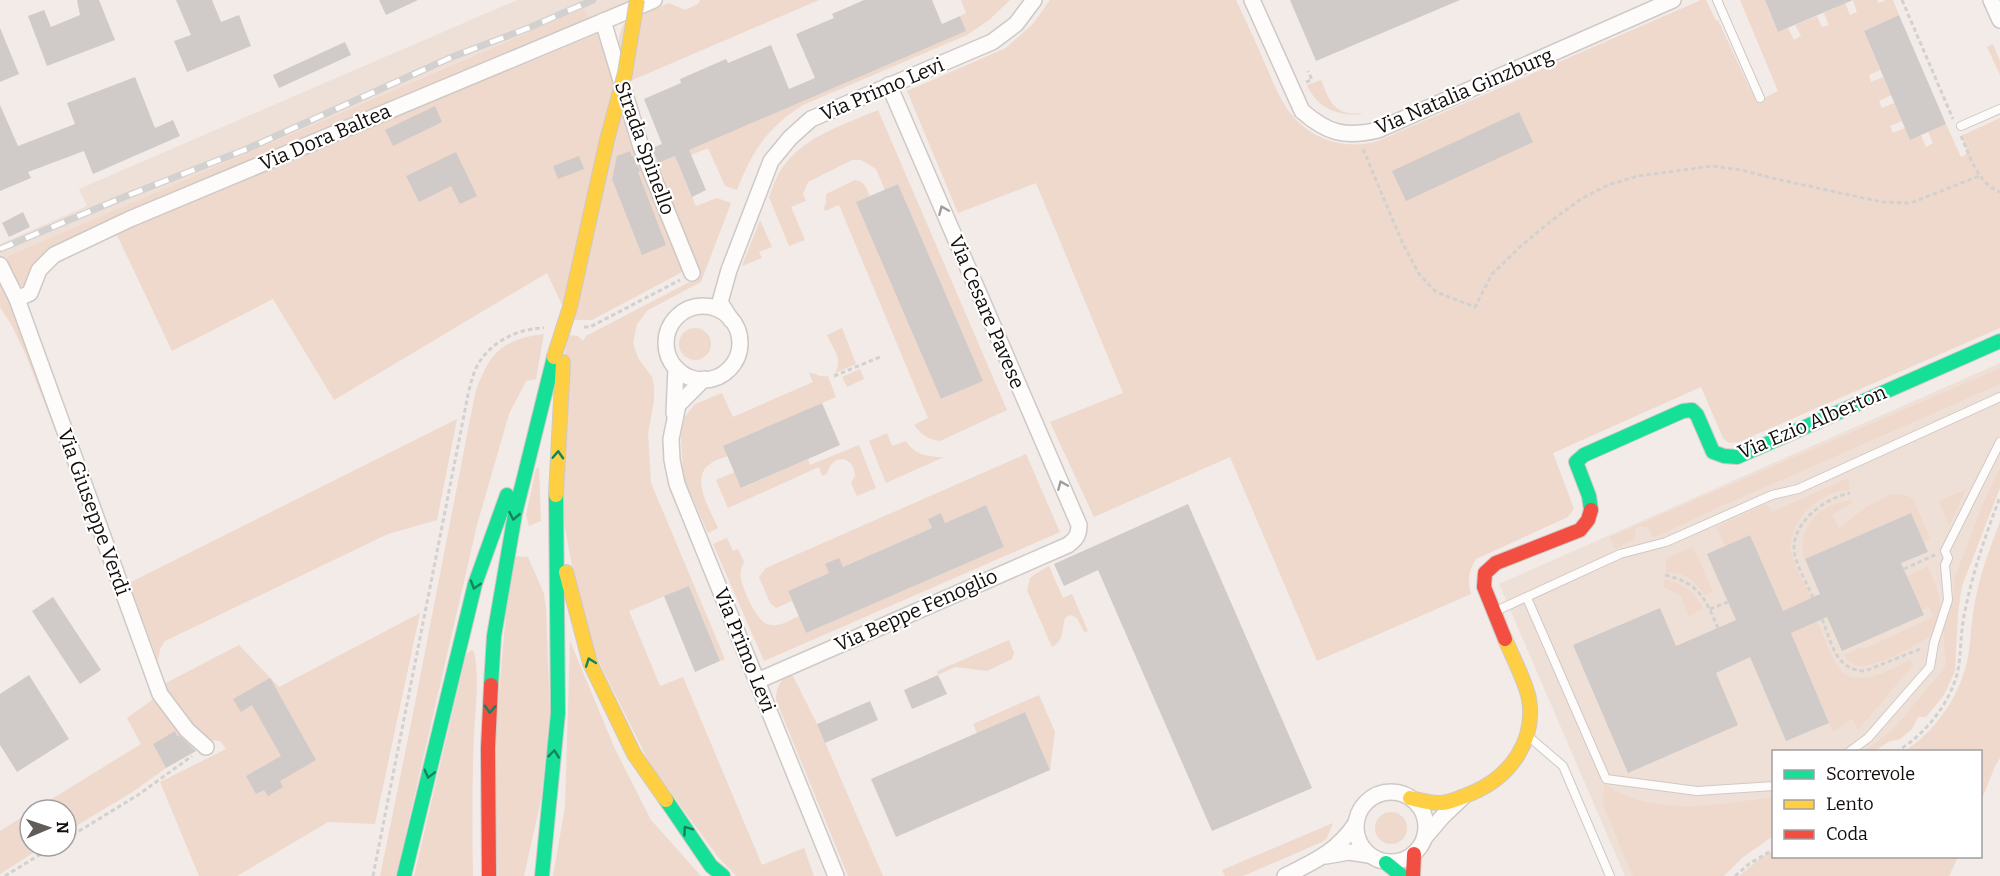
<svg xmlns="http://www.w3.org/2000/svg" width="2000" height="876" font-family="Bitter,serif">
<rect width="100%" height="100%" fill="#f2ebe7"/>
<!-- built -->
<g fill="#efe0d7">
<path d="M517,0H635L590,20L583,8L0,260V244L87,206L79,189Z"/>
<path d="M2000,363V467L1984,500L1954,579V593L1943,627L1945,667L1892,730L1868,751L1774,752L1773,818L1718,876H1625L1499,584Z"/>
</g>
<!-- green -->
<g fill="#eed9cc">
<path d="M700,0H819L628,82C622,62 612,40 626,21L669,3L685,10L698,4Z"/>
<path d="M961,0H1010L989,20L967,35L803,105C767,127 752,152 737,190L725,186L708,148L677,161L696,206L717,198L731,203L701,282L648,310L637,324L633,343L638,358L652,377L654,386V401L648,433L651,483L725,659L720,661L689,586L629,611L660,686L683,677L762,865L804,848L814,876H736L718,857L650,764L595,654L576,589L564,522V358L568,335L578,336L583,341L586,336L701,276L656,164L965,31L960,16L966,13Z"/>
<path d="M1050,0H1236C1246,21 1256,42 1265,64C1272,79 1278,96 1288,110C1308,139 1345,151 1378,141L1701,0H1706L1716,21L1718,20L1756,102L1778,91L1740,0H1765L1778,32L1788,28L1794,40L1801,36L1795,25L1817,16L1822,27L1829,25L1824,13L1845,3L1850,15L1857,12L1853,0H1877L1879,3L1886,0H1893L1899,15L1864,31L1880,70L1869,75L1871,82L1883,77L1891,95L1879,101L1882,108L1894,103L1902,121L1890,126L1893,133L1905,128L1910,139L1921,135L1926,147L1933,143L1928,132L1946,124L1961,157L1968,153L1961,136L2000,118V328L1739,442L1729,443L1723,438L1701,387L1553,453L1574,509L1568,517L1476,559C1469,569 1467,582 1471,594L1317,661L1230,457L1094,517L1050,422L1123,393L1036,183L958,213L907,91L1006,48L1033,24Z"/>
<path d="M584,8L590,20L43,256C33,264 31,274 27,285L24,287L18,284L6,257Z"/>
<path d="M599,33L684,271L592,320H569L547,273L334,400L273,299L172,351L116,233Z"/>
<path d="M1993,44L2000,61V75L1987,47Z"/>
<path d="M1321,80C1327,94 1331,110 1348,113C1353,114 1358,113 1363,114C1338,117 1317,108 1307,85Z"/>
<path d="M878,110L1007,410L940,441C927,439 922,435 914,425L928,418L839,205L825,211L824,207L826,203V194L855,180C865,181 866,188 870,196L857,202L942,399L982,381L898,184L885,190L876,169L861,160H852L808,182L803,194L806,201L791,207L805,240L789,246L769,197C772,190 774,182 778,175C798,138 841,126 878,110Z"/>
<path d="M760,220L772,247L759,252L762,258L742,266Z"/>
<path d="M0,269L88,516L26,355L12,326L0,307Z"/>
<path d="M842,328L856,364L835,373C844,358 832,348 827,335Z"/>
<circle cx="695" cy="344" r="16"/>
<path d="M544,334L536,379L526,381L509,414L477,525L396,876H380L410,729L475,394C488,355 501,339 544,334Z"/>
<path d="M2000,368V384L1713,510L1653,538L1648,527L1641,526L1636,527L1635,538L1615,549L1610,537Z"/>
<path d="M860,369L864,379L847,387L842,377Z"/>
<path d="M809,373C816,373 820,378 828,376L836,397L724,446L728,456C722,458 715,460 710,464C689,478 711,511 718,528L708,533L683,476L681,434L685,417L695,404L722,393L733,417L813,382Z"/>
<path d="M457,419L437,520L388,534L165,641L160,649L158,661L129,583Z"/>
<path d="M887,433L892,446L906,441C914,455 929,457 944,457L886,483L869,441Z"/>
<path d="M859,445L876,488L857,496L851,483L855,476C855,455 831,453 827,474L822,476L819,467L728,508L716,480L735,472L742,488L808,459L810,465Z"/>
<path d="M1026,454L1060,532L764,661L713,544L727,538L733,551L738,549L744,562C741,567 740,573 741,580C744,591 756,620 767,624C778,628 789,621 799,616L806,633L1004,547L986,505L945,523L941,513L928,519L932,528L843,567L826,564L829,573L788,591L792,601L776,608L770,603L759,577L766,568Z"/>
<path d="M539,467L541,521L529,526L526,515L536,469Z"/>
<path d="M2000,467V488L1962,586L1958,613L1955,671L1944,695L1926,717H1918L1912,729L1900,739L1888,742L1875,751L1864,752L1892,730L1945,667L1943,627L1954,593V579L1984,500Z"/>
<path d="M1848,478L1850,490C1823,492 1799,510 1792,537C1791,541 1790,546 1791,551C1794,567 1805,583 1811,598L1783,611L1750,535L1725,546L1716,527L1767,504L1772,512Z"/>
<path d="M1966,489L1949,526L1939,501Z"/>
<path d="M1891,494L1906,495L1913,499L1930,538L1924,542L1911,513L1805,559C1796,540 1811,514 1828,507C1835,503 1844,502 1851,500L1852,503L1832,515L1839,528L1868,506Z"/>
<path d="M2000,522V758C1991,771 1989,786 1981,799L1980,752L1904,751C1936,732 1961,694 1968,657C1971,641 1971,623 1974,607C1979,577 1989,550 2000,522Z"/>
<path d="M1693,547L1713,592L1705,595C1695,581 1684,571 1666,573V558Z"/>
<path d="M511,556L528,557L544,594L546,608L550,713L541,800L524,876H496L494,750Z"/>
<path d="M1049,566L1063,598L1072,594L1088,631L1084,632L1077,618L1070,615L1065,618C1062,629 1064,641 1052,647L1027,590L1030,578L1035,574Z"/>
<path d="M1928,566C1938,593 1950,612 1929,637C1915,646 1875,668 1859,666C1853,665 1848,660 1844,655L1862,647L1864,649L1933,617L1929,607L1921,610L1907,576Z"/>
<path d="M1664,580C1681,581 1696,593 1703,608L1689,617L1681,596L1664,587Z"/>
<path d="M420,613L375,824L328,822L237,876H199L160,782L226,749L220,741L202,739L164,689V684L239,645L279,687Z"/>
<path d="M1817,621C1824,636 1830,656 1840,669C1856,690 1892,669 1910,660L1913,665L1858,730L1852,719L1833,732L1791,633Z"/>
<path d="M1009,640L1014,653L1012,659L987,671L955,667L938,675L937,671Z"/>
<path d="M570,641L615,749L651,820L701,876H553L565,807Z"/>
<path d="M471,650L474,652C480,678 475,707 474,734C472,781 472,828 473,876H414L466,655Z"/>
<path d="M791,672L817,724L883,876H848L776,700C776,686 781,680 791,672Z"/>
<path d="M1039,695L1055,732L1050,770L1025,712L977,733L973,724Z"/>
<path d="M155,698L171,722L182,733L177,736L174,732L153,744L166,768L134,791L66,832V810H34L141,744L127,718Z"/>
<path d="M1605,784C1652,818 1720,804 1773,797V836L1742,858L1724,876H1633L1602,803Z"/>
<circle cx="1391" cy="828" r="16"/>
<path d="M30,812V846H44L0,874V831Z"/>
<path d="M1333,823L1327,838L1322,842L1243,876H1225L1222,870Z"/>
<path d="M1773,851L1774,856L1958,857L1949,876H1739L1762,857Z"/>
</g>
<!-- building -->
<g fill="#d0cbc8">
<path d="M77,0H99L115,40L47,66L28,16L44,10L51,27L80,15Z"/>
<path d="M176,0H212L221,22L239,15L251,46L187,72L174,41L191,35Z"/>
<path d="M379,0H418L386,15Z"/>
<path d="M864,0H932L942,24L960,16L966,31L689,150L706,190L692,197L675,156L658,163L652,148L662,144L644,99L681,83L680,79L726,59L728,63L771,45L789,89L815,78L796,34L834,18L832,14Z"/>
<path d="M1290,0H1460L1316,61Z"/>
<path d="M1765,0H1853L1778,32Z"/>
<path d="M1899,15L1946,124L1910,140L1864,31Z"/>
<path d="M0,28L19,74L0,82Z"/>
<path d="M345,42L351,55L279,88L273,75Z"/>
<path d="M135,77L155,128L173,120L180,136L93,174L84,151L28,172L31,178L0,191V105L18,146L75,124L67,103Z"/>
<path d="M435,106L442,122L393,146L385,130Z"/>
<path d="M1519,112L1533,142L1406,201L1392,171Z"/>
<path d="M630,151L632,157L634,156L640,171L638,172L666,245L642,255L612,179L617,156Z"/>
<path d="M456,152L477,196L460,204L451,186L419,202L406,176Z"/>
<path d="M579,156L584,169L558,179L553,166Z"/>
<path d="M898,184L983,381L941,399L856,202Z"/>
<path d="M23,212L30,227L9,237L2,223Z"/>
<path d="M822,403L840,445L741,488L723,446Z"/>
<path d="M1188,504L1312,788L1212,831L1098,570L1064,586L1054,564Z"/>
<path d="M986,505L1004,547L806,633L788,591L829,573L825,564L839,558L843,567L932,528L928,519L941,513L945,523Z"/>
<path d="M1911,513L1928,552L1901,563L1924,615L1842,651L1827,617L1791,633L1829,723L1786,741L1750,657L1716,673L1738,725L1628,773L1573,645L1660,608L1676,646L1736,620L1707,554L1750,535L1783,611L1820,594L1805,559Z"/>
<path d="M689,586L720,661L695,672L664,596Z"/>
<path d="M53,597L101,670L80,684L32,611Z"/>
<path d="M29,675L69,739L17,772L0,745V694Z"/>
<path d="M938,675L947,694L912,709L904,690Z"/>
<path d="M270,678L316,760L280,781L283,787L268,796L264,790L256,794L246,776L281,756L252,705L241,712L233,699Z"/>
<path d="M870,701L878,720L825,743L817,724Z"/>
<path d="M1025,712L1050,770L896,837L871,779Z"/>
<path d="M175,731L177,736L179,735L196,751L166,768L153,744Z"/>
</g>
<g fill="none" stroke-linecap="round" stroke-linejoin="round">
<!-- lane casing -->
<g stroke="#cfc9c6" stroke-width="10">
<g id="lane">
<path d="M1717,0L1760,98"/>
<path d="M1961,126L2000,109"/>
<path d="M1527,598L1606,779L1697,791L1774,786"/>
<path d="M1496,611L1620,554L1666,542L1772,495L1798,489L2000,397"/>
<path d="M1528,736L1563,766L1610,876"/>
<path d="M1849,752L1868,738L1930,667L1934,643L1948,600L1945,565L1948,558L1945,551L2000,442"/>
</g>
</g>
<!-- street casing -->
<g stroke="#cfc9c6" stroke-width="18">
<g id="street">
<path d="M1252,0L1302,111C1327,133 1345,138 1378,130L1673,0"/>
<path d="M1991,0L2000,20"/>
<path d="M603,21L641,147L692,273"/>
<path d="M0,265L17,299L160,694L187,730L206,747"/>
<path d="M17,299L30,293L39,270L54,255L130,219L654,0"/>
<circle cx="703" cy="343" r="37"/>
<path d="M731,320L720,302L729,270L771,161L790,138L811,119L992,42L1016,24L1034,0"/>
<path d="M704,379L678,405L671,439L672,460L677,484L836,876"/>
<path d="M674,413L676,368"/>
<path d="M757,681L1068,545C1076,539 1079,535 1079,525L889,85"/>
<circle cx="1391" cy="827" r="35"/>
<path d="M1425,837L1443,816L1462,798"/>
<path d="M1326,856L1349,852L1369,855"/>
<path d="M1285,876C1315,861 1337,852 1356,823"/>
</g>
</g>
<!-- fast casing -->
<g stroke="#cfc9c6" stroke-width="16">
<g id="fast">
<path d="M1591,510L1589,496L1576,462L1584,455L1683,411L1692,410L1697,415L1713,452L1724,456L1737,457L2000,341"/>
<path d="M491,685L494,636L515,514L554,357"/>
<path d="M666,800L711,866L723,876"/>
<path d="M1386,863L1402,876"/>
<path d="M404,876L475,584L507,495"/>
<path d="M542,876L558,713L556,495"/>
</g>
</g>
<!-- slow casing -->
<g stroke="#cfc9c6" stroke-width="16">
<g id="slow">
<path d="M556,495L563,362"/>
<path d="M566,572L590,663L634,754L666,800"/>
<path d="M1410,798C1420,800 1431,804 1442,803C1452,802 1462,797 1472,793C1510,777 1536,741 1529,699C1526,682 1512,656 1505,639"/>
</g>
</g>
<!-- jam casing -->
<g stroke="#cfc9c6" stroke-width="16">
<g id="jam">
<path d="M1505,639L1484,587L1485,573L1496,563L1580,530L1588,520L1591,510"/>
<path d="M489,876L488,748L491,685"/>
<path d="M1413,876L1414,854"/>
</g>
</g>
<!-- path -->
<g stroke="#d3d1cf" stroke-width="3" stroke-dasharray="4.5 3" stroke-linecap="butt">
<path d="M1902,0L1953,119"/>
<path d="M1306,82L1312,80L1308,71"/>
<path d="M1961,136C1970,156 1977,183 2000,192"/>
<path d="M1363,149L1402,242L1419,274L1436,292L1475,307L1492,274L1521,246L1551,221L1581,199L1608,185L1638,176L1713,166L1741,170L1776,179L1882,202L1911,203L1979,176"/>
<path d="M584,327H590L680,280"/>
<path d="M834,376L880,357"/>
<path d="M1904,569L1935,555"/>
<path d="M1665,575C1699,583 1705,598 1718,628"/>
<path d="M1813,598C1808,585 1794,562 1794,549C1793,521 1826,498 1850,493"/>
<path d="M1710,609L1728,602"/>
<path d="M1822,619C1832,643 1835,670 1865,671L1920,649"/>
<path d="M1896,752C1926,734 1953,701 1959,665C1961,647 1961,628 1965,611C1973,571 1986,534 2000,497"/>
<path d="M66,839L138,795L192,756"/>
<path d="M5,876L54,846"/>
<path d="M373,876L466,405C468,395 470,384 474,373C484,345 516,328 544,328"/>
<path d="M1735,876L1749,864L1774,849"/>
</g>
<!-- lane -->
<use href="#lane" stroke="#fdfcfb" stroke-width="8"/>
<!-- street -->
<use href="#street" stroke="#fdfcfb" stroke-width="15"/>
<!-- fast -->
<use href="#fast" stroke="#16e098" stroke-width="14"/>
<!-- slow -->
<use href="#slow" stroke="#ffcf43" stroke-width="14"/>
<!-- jam -->
<use href="#jam" stroke="#f24e42" stroke-width="14"/>
<!-- rail casing -->
<g stroke="#d3d1d0" stroke-width="7">
<path id="rail" d="M0,249L124,197L247,149L452,57L531,27L593,0"/>
</g>
<!-- rail -->
<use href="#rail" stroke="#fff" stroke-width="4.5" stroke-dasharray="14" stroke-linecap="butt"/>
<!-- slow-bridge casing -->
<g stroke="#cfc9c6" stroke-width="16" stroke-linecap="butt">
<path id="slow-bridge" d="M554,357L570,307L607,140L625,73L637,0"/>
</g>
<!-- slow-bridge -->
<use href="#slow-bridge" stroke="#ffcf43" stroke-width="14"/>
</g>
<!-- one-way arrows -->
<defs><path id="oneway-chevron" d="M-2-3.5L2.5 0L-2 3.5" fill="none" stroke-width="1.6" stroke-linecap="round" stroke-linejoin="round" transform="scale(1.5)"/></defs>
<g stroke="#9f9d9b">
<use href="#oneway-chevron" transform="translate(943 210) rotate(-113)"/>
<use href="#oneway-chevron" transform="translate(1062 485) rotate(-113)"/>
</g>
<g stroke="#158259">
<use href="#oneway-chevron" transform="translate(558 455) rotate(-87)"/>
<use href="#oneway-chevron" transform="translate(514 516) rotate(101)"/>
<use href="#oneway-chevron" transform="translate(475 585) rotate(107)"/>
<use href="#oneway-chevron" transform="translate(590 662) rotate(-110)"/>
<use href="#oneway-chevron" transform="translate(490 709) rotate(93)"/>
<use href="#oneway-chevron" transform="translate(554 754) rotate(-84)"/>
<use href="#oneway-chevron" transform="translate(429 774) rotate(104)"/>
<use href="#oneway-chevron" transform="translate(687 830) rotate(-125)"/>
</g>
<g text-anchor="middle" dominant-baseline="central" stroke-width="4.5" stroke-linejoin="round" paint-order="stroke">
<!-- street labels -->
<g font-size="20" fill="#130e0c" stroke="#fff">
<text transform="translate(882 89) rotate(-23)">Via Primo Levi</text>
<text transform="translate(1464 91) rotate(-23)">Via Natalia Ginzburg</text>
<text transform="translate(325 137) rotate(-23)">Via Dora Baltea</text>
<text transform="translate(645 148) rotate(70)">Strada Spinello</text>
<text transform="translate(987 312) rotate(67)">Via Cesare Pavese</text>
<text transform="translate(1812 422) rotate(-23)">Via Ezio Alberton</text>
<text transform="translate(94 512) rotate(70)">Via Giuseppe Verdi</text>
<text transform="translate(916 610) rotate(-24)">Via Beppe Fenoglio</text>
<text transform="translate(745 650) rotate(68)">Via Primo Levi</text>
</g>
</g>
<!-- legend -->
<rect x="1772" y="750" width="210" height="108" fill="#ffffff" stroke="#a19f9e" stroke-width="1.5"/>
<rect x="1784" y="770" width="30" height="9" fill="#16e098" stroke="#a19f9e" stroke-width="1.5"/>
<text x="1826" y="780" font-size="18" fill="#130e0c">Scorrevole</text>
<rect x="1784" y="800" width="30" height="9" fill="#ffcf43" stroke="#a19f9e" stroke-width="1.5"/>
<text x="1826" y="810" font-size="18" fill="#130e0c">Lento</text>
<rect x="1784" y="830" width="30" height="9" fill="#f24e42" stroke="#a19f9e" stroke-width="1.5"/>
<text x="1826" y="840" font-size="18" fill="#130e0c">Coda</text>
<!-- north arrow -->
<g transform="translate(48 828) rotate(88)"><circle r="28" fill="#ffffff" stroke="#a19f9e" stroke-width="1.5"/>
<path d="M0-4.5L10 22L0 15L-10 22Z" fill="#615b59"/>
<text y="-9" font-size="16" font-weight="bold" text-anchor="middle" fill="#130e0c">N</text>
</g>
</svg>
